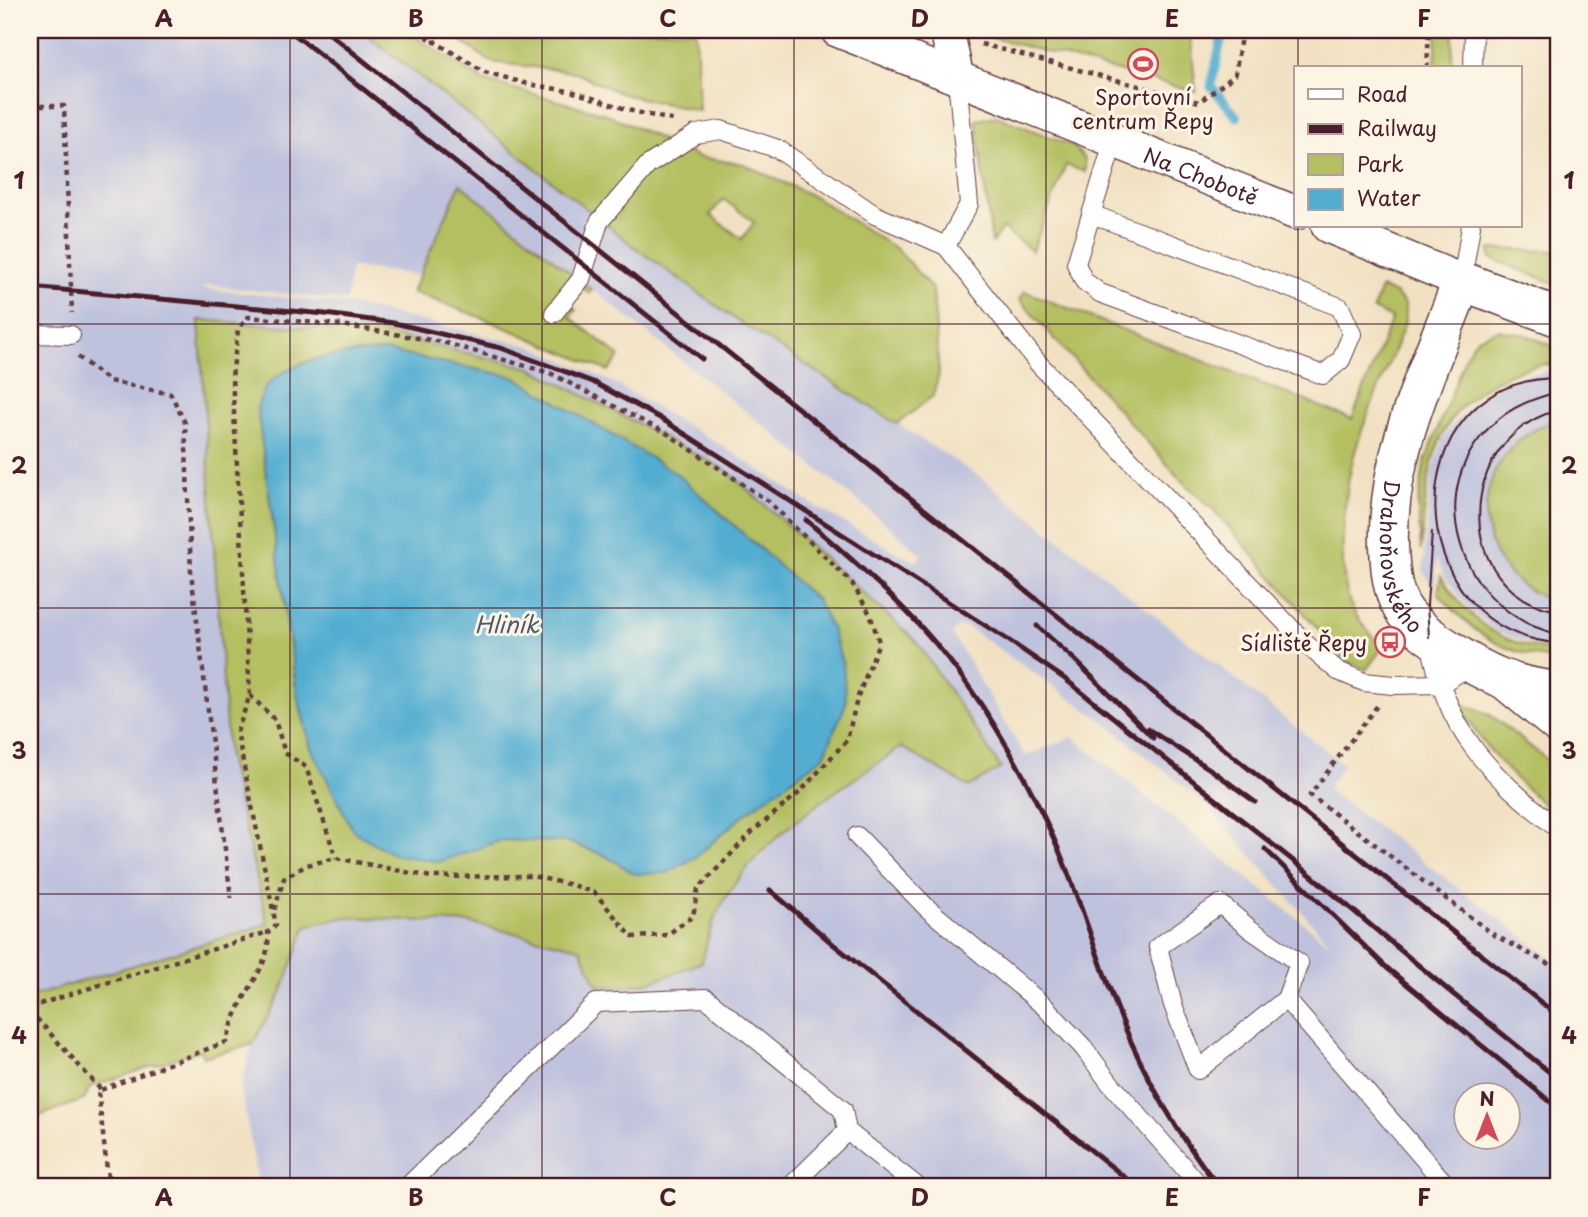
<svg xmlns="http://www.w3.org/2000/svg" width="1588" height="1217" font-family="'Playpen Sans',sans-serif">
<rect width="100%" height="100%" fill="#fcf5e5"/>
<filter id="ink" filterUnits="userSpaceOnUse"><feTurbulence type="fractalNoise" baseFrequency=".0143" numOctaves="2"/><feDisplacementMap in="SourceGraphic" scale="14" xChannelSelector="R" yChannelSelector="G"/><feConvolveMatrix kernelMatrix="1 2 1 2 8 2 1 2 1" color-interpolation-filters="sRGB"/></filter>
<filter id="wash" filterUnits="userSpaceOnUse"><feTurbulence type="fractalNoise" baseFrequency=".00686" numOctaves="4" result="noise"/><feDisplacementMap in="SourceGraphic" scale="28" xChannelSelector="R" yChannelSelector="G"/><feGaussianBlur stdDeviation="1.57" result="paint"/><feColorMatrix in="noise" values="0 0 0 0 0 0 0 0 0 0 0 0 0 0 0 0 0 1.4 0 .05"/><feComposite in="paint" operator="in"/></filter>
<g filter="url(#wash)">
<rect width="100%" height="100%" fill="#f1e1c2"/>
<!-- industrial -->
<g fill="#bfc2dd" fill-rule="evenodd">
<path d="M30,30H361L636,248L735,319L980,477L1343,764L1327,789L1558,963V1187H259L241,1088L252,1045L281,993L306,926L346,917L470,923L581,948L617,989L661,979L702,961L713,922L733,885L787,828L901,747L969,787L916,641L726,470L531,368L200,320L228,757L268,924L30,997ZM461,184L869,510L922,555L914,562L816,507L719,444L612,382L534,347L358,306L199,288L210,285L346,301L351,267L419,275ZM958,626L967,627L1106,723L1206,805L1333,947L1072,737L1025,756L952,634ZM1466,1094H1508V1136H1466Z"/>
<path d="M1558,370V420L1536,428L1513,444L1502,457L1487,489L1558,602V647L1533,645L1497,631L1470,610L1444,575L1437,559L1434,588L1423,571L1431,477L1442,440L1451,428L1472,403L1502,384L1520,376Z"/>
</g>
<!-- green -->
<g fill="#b3bf60" stroke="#7e6f46" stroke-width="2" fill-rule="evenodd">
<path d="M361,30H405L483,80L609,115L698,157L743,164L815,197L898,250L933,290L939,374L933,396L897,424L735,319L636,248ZM723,199L754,222L742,239L710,215Z"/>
<path d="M445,30H696L699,111L622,94L574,72L491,62Z"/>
<path d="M986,30H1190L1196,92L986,36Z"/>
<path d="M1437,30H1453L1452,68H1435Z"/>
<path d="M996,116L1073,146L1085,159V172L1066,165L1032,251L1002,228L992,243L976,120Z"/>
<path d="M460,184L592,290L589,293L582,288L569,305L576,310L570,317L620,357L608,371L485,319L412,292Z"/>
<path d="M1490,249L1558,251V285L1490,258Z"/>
<path d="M1381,288L1396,294L1405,304V322C1391,363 1371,401 1358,442C1345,481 1334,572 1353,610C1361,624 1372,636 1383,647L1366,670L1346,661L1212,508L1184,483L1020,300L1024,291L1352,419L1392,318L1373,309Z"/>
<path d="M199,320L381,333L531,368L726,470L916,641L1001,768L969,787L901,747C833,795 749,841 714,920C708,933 706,948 702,962C669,976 634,992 597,985L580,948L470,923L346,917L306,926L281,993L252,1045L203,1057L200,1050L90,1087L84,1100L30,1119V997L268,924L228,757ZM257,408L791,578L817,600L746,813L696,857L635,874L606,856L568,842L502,840L311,748L297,694Z"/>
<path d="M1498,330L1526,335L1558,348V364C1537,363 1514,371 1496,381C1427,417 1427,482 1421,550L1418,504L1424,465L1466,355L1477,338Z"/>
<path d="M1558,420V602C1464,578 1460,450 1558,420Z"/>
<path d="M1441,576C1470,623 1502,646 1558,651V659C1505,656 1472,633 1438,593Z"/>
<path d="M1459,703L1490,715L1558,768V816C1518,783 1483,751 1459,703Z"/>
</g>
<!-- water -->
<path fill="#53add1" stroke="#4e667e" stroke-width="2" d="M386,351L515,377L676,473L817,600L831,628L843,665L846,703L824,756L746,813L696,857L667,873L635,874L606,856L568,842L502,840L439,862L393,854L353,831L311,748L297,694L257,408C260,400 263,388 269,383C300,354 347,354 386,351Z"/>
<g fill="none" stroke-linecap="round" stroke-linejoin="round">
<!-- stream -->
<path stroke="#53add1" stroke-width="9" d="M1228,30L1221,41L1211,86L1237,117"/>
</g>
</g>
<g filter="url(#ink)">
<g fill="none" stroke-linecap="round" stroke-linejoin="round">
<!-- service casing -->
<g stroke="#633c42" stroke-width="20">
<g id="service">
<path d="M1473,68L1474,30"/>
<path d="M1091,214L1340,307L1352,334L1341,360L1323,375L1100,293L1084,281L1076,264L1114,140"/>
<path d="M946,246L1038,363L1307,645L1338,671L1364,682L1393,685L1440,684L1472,665"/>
<path d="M1462,281L1471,226"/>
<path d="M554,313L581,279L599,222L648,165L696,134L721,130L778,149L875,215L946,246L969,204L957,78"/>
<path d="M30,334L71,335"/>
<path d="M1430,640C1446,734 1488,772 1558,829"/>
<path d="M857,836L927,908L1044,1006L1083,1047L1110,1083L1201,1187"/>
<path d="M1220,904L1250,929L1299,963L1286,999L1198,1070L1173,1005L1158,947Z"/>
<path d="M1286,999L1448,1187"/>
<path d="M407,1187L596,1003L706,998L843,1110L847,1131L918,1187"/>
<path d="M790,1187L847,1131"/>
</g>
</g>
<!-- minor casing -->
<g stroke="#633c42" stroke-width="36">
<g id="minor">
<path id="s1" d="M837,30L1296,213"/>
<path d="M947,30L957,78"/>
<path d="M1328,226L1462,281"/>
<path d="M1500,679L1558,727"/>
</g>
</g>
<!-- tertiary casing -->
<g stroke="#633c42" stroke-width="41">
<g id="tertiary">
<path id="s2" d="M1558,317L1462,281C1430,367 1386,452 1389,546C1390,568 1391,589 1402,608C1413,626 1433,639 1450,650C1487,675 1513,686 1558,691"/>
</g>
</g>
<!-- path -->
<g stroke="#633c42" stroke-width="4.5" stroke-dasharray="5 5" stroke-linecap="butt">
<path d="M418,30L434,42"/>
<path d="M431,30L435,42L485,72L528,84L574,92L632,111L676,121"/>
<path d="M981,44L1199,102L1235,75L1242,30"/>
<path d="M1427,68L1429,30"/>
<path d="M30,106H64L72,313"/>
<path d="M78,357L109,381L171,394L185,423L191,572L231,898"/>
<path d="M250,695L275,720L285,753L306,767L336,858"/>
<path d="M1377,706L1310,795L1494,935L1558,969"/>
<path d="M30,1007L268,932"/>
<path d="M30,1011L101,1090"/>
<path d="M109,1187L98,1091L226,1042C230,1031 233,1020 238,1010C250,983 271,963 268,932L276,925L237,732L250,695L232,377L238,330L248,317L341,325L442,342L550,373L668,434L768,501L852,583L870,614L879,642L857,699L847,740L800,792L751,833L698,889L693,916L667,935L632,937L595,893L572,885L532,876L431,877L336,858L307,865L284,878L274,911"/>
</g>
<!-- service -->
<use href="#service" stroke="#fff" stroke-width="18"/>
<!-- minor -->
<use href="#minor" stroke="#fff" stroke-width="33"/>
<!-- tertiary -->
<use href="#tertiary" stroke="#fff" stroke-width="38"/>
<!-- tram -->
<g stroke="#4a1f2b" stroke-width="2">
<path d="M1558,378C1392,379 1397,631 1558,643"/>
<path d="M1558,392C1538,397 1516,405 1500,418C1416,485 1459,613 1558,634"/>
<path d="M1558,410C1454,438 1452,593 1558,611"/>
<path d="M1429,637L1427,605L1432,532"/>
</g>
<!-- rail -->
<g stroke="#4a1f2b" stroke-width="5">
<path d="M289,30L702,359"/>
<path d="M325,30L1558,1016"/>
<path d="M30,287L325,314L394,323L501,348L593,382L660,418L1008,640L1065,679L1306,871L1448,990L1558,1079"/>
<path d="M806,520C840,549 874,578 904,609C969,674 1017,756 1054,839C1080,897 1097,959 1121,1018C1145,1078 1179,1136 1219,1187"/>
<path d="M1037,626L1075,660L1153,738"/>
<path d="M1148,729L1213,771L1255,802"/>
<path d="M1265,849L1387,968L1558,1108"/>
<path d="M770,890L833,944L1137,1187"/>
</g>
</g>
</g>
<!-- grid -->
<path fill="none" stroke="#4a1f2b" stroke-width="2" stroke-opacity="0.55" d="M290,30V1187M542,30V1187M794,30V1187M1046,30V1187M1298,30V68M1298,226V1187M30,324H1558M30,608H1558M30,894H1558"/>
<!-- icons -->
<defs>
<g id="stadium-ring" transform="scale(1.575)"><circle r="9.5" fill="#fcf5e5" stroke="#d1495b" stroke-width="1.5"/><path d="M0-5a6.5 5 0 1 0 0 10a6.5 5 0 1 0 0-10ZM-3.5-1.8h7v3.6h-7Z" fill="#d1495b"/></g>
<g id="bus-ring" transform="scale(1.575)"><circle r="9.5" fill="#fcf5e5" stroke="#d1495b" stroke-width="1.5"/><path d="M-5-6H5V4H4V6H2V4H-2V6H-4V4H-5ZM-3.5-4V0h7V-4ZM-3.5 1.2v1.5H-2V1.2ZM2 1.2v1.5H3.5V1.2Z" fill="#d1495b"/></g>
</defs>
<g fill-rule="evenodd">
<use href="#stadium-ring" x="1143" y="64"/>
<use href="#bus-ring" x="1390" y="642"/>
</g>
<g text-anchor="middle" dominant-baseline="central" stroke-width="6" stroke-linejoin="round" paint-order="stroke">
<!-- poi labels -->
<g font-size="21" fill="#4a1f2b" stroke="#fcf5e5">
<text x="1143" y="96">Sportovní<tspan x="1143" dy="24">centrum Řepy</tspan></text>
<text x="1367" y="642" text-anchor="end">Sídliště Řepy</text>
</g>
<!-- street labels -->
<g font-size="21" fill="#4a1f2b" stroke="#fcf5e5">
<text stroke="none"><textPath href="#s1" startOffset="392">Na Chobotě</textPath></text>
<text stroke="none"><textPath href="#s2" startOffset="392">Drahoňovského</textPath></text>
</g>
<!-- water labels -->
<g font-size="23" font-style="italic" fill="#4e586d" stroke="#fcf5e5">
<text x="507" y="623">Hliník</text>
</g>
</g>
<!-- margin -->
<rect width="1588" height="1217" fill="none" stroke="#fcf5e5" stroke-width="77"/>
<!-- legend -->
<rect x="1294" y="66" width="228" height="161" fill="#fcf5e5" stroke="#b59f9b" stroke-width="2"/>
<rect x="1308" y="89" width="35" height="10" fill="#ffffff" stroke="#b59f9b" stroke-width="2"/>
<text x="1357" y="102" font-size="21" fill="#4a1f2b">Road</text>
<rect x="1308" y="124" width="35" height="10" fill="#4a1f2b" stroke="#b59f9b" stroke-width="2"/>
<text x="1357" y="136" font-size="21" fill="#4a1f2b">Railway</text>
<rect x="1308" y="154" width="35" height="21" fill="#b3bf60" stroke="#b59f9b" stroke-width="2"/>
<text x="1357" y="172" font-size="21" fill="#4a1f2b">Park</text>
<rect x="1308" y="189" width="35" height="21" fill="#53add1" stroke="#b59f9b" stroke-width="2"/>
<text x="1357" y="206" font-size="21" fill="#4a1f2b">Water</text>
<!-- north arrow -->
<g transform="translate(1487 1116)"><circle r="33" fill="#fcf5e5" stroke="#b59f9b" stroke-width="2"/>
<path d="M0-5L12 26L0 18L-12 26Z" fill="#d1495b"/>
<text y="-10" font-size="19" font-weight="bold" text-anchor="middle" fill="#4a1f2b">N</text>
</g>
<rect x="38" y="38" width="1512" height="1140" fill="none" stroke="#4a1f2b" stroke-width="2.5"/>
<g font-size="23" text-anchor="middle" font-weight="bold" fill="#4a1f2b">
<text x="164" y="27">A</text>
<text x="416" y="27">B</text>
<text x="668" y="27">C</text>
<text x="920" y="27">D</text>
<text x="1172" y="27">E</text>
<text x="1424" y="27">F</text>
<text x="19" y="189">1</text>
<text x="1569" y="189">1</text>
<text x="19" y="474">2</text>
<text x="1569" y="474">2</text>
<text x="19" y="759">3</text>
<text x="1569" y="759">3</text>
<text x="19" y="1044">4</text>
<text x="1569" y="1044">4</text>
<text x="164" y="1206">A</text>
<text x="416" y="1206">B</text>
<text x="668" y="1206">C</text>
<text x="920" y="1206">D</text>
<text x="1172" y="1206">E</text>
<text x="1424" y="1206">F</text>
</g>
</svg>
